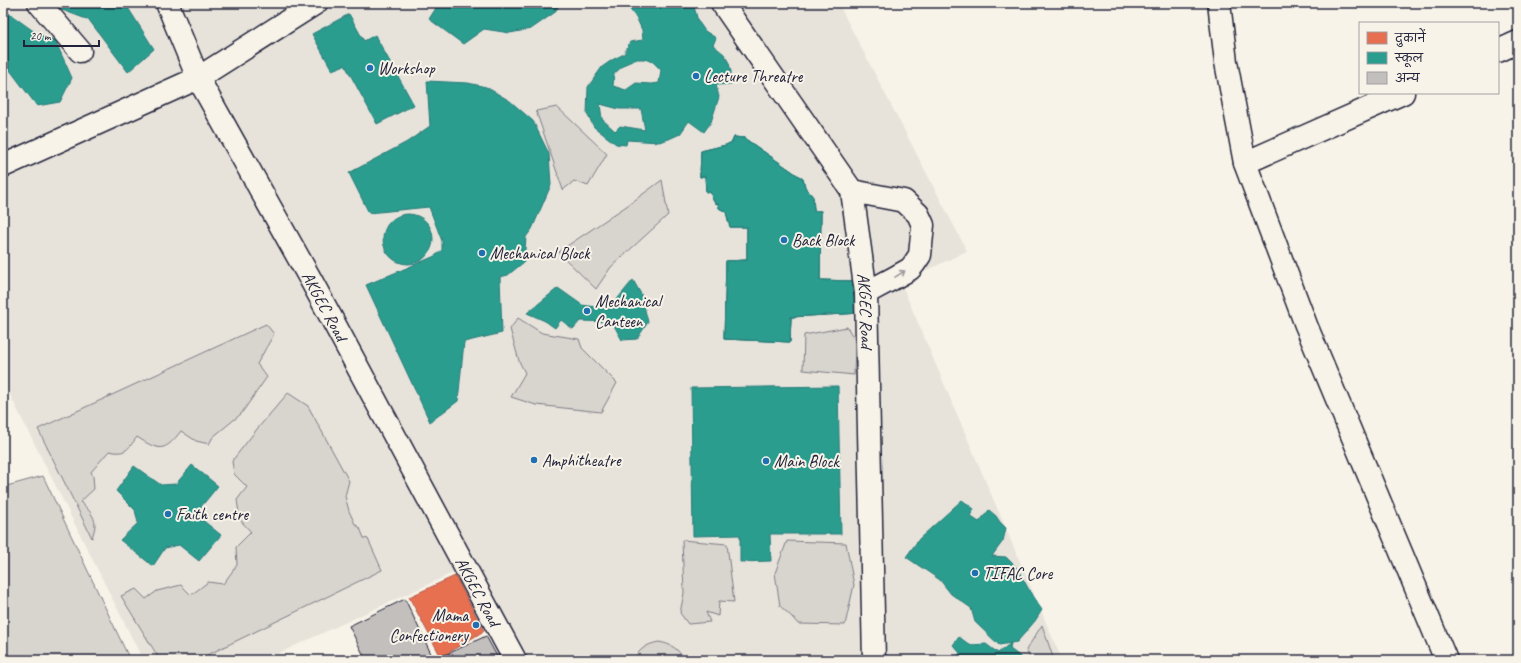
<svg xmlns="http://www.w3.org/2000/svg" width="1521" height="663" font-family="Caveat,'Playpen Sans Deva',sans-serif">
<rect width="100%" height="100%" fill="#f7f3e8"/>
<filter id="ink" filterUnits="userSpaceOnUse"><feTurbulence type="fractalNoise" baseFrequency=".025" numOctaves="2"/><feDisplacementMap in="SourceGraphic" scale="8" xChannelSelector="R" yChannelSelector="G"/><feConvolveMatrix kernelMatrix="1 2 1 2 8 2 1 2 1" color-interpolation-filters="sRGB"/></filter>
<g filter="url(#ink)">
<!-- built -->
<path fill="#e7e3db" d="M3,3H838L967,251L901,283L1062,660H505L457,571L264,660H143L3,381Z"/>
<!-- green -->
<g fill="#d8d5cf" stroke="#7d7c85">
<path d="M557,107L607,154L588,186L574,181L563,190L536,111Z"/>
<path d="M662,180L668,215L611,267L596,289L558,252L628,205Z"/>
<path d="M518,318L542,333L579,339L582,348L617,383L601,412L536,405L511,397L525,373L519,361L510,329Z"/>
<path d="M266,324L274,334L257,364L267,377L241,414L213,437L209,444L196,441L181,431C164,453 159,451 137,437C128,449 126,455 109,451L91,472L93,476L94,489L80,502C87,507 95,516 95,525C95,529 93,534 92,538L38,429Z"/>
<path d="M847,327L855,340L854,375L803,370L804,335Z"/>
<path d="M288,393L308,406L349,481L345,496L349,511L355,524L360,528L364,538L368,539L382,570L197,660H160L121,596L136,589L146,599L157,591L181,585L191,595L208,582L223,584L237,565L236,547L251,532L240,520L237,500L247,487L234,474L232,461L257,429Z"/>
<path d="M43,476L130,660H3V487Z"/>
<path d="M682,540L727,544L734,602L719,601L718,616L706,612L710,622L688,624L680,613L684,593Z"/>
<path d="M787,541L846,543L854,585L845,625L798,624L792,617L780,606L775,573Z"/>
<path d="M1042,625L1053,657L1054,660H1031L1026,650Z"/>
<path d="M659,642C671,644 679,649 684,660H634C639,649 647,644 659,642Z"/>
</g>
<!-- shops -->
<path fill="#e76f51" stroke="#ac584a" d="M455,576L484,631L441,657L409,597Z"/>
<!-- schools -->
<g fill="#2a9d8f" stroke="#287876" fill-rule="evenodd">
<path d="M57,3H125L154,49L128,72L89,20L62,10Z"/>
<path d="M428,3H561L554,13L531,29L510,33L484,29L463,44L429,19L436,8Z"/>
<path d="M621,3H693L698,21L705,31L716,38L713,45L724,54L729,63L731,72V84L716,85L719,97L711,122L704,132L689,121L680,134L669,139L659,142L627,140L626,145L616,144L594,127L587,114L588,87L602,67L612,60L624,54L630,42L643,40L642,30L637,19L629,8ZM637,59H646L653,62L661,70L659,83L651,84L636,83L626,90L613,86L614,74L625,64ZM600,104L619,109H641L645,130L620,126L615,131L602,119Z"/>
<path d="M3,6L7,12L39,35L55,40L72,78L60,102L37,106L3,61Z"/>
<path d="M349,14L364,41L375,35L414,105L377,124L345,65L332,70L312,34Z"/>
<path d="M427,81L468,83L486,87L510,101L533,121L549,154L551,185L532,229L526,237L524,262L508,275L500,277L502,333L464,342L458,401L430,422L366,285L435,256L442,250V241L429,207L369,213L349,173L407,142L430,126Z"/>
<path d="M734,137L744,138L803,179L805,187L813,197L814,211H821L820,280L853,281L854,291H860L861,313L791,317L790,342L724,339L726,261L747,260V227H730L726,212L719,208V205L714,202L710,192H706L705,176L700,177L701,151L726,145L732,142Z"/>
<path d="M734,137L744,138L803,179L805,187L813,197L814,211H821L820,280L853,281L854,291H860L861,313L791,317L790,342L724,339L726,261L747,260V227H730L726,212L719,208V205L714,202L710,192H706L705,176L700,177L701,151L726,145L732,142ZM748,173L767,185L769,189L767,193L761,194L759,197H755L751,188L742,182L741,177ZM777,225L786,227V276L769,275L768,234L771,228Z"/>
<path d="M734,137L744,138L803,179L805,187L813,197L814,211H821L820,280L853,281L854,291H860L861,313L791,317L790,342L724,339L726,261L747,260V227H730L726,212L719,208V205L714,202L710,192H706L705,176L700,177L701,151L726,145L732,142Z"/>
<circle cx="408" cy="239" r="25"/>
<path d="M633,280L641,294L648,322L637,339L622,340L612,322L580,321L573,329L561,320L555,328L545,321L527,313L558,288L582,305L609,309Z"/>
<path d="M838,386L841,534H770L771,561L740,562V535L693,536L691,388Z"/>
<path d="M192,465L218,486L200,508V518L221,535L199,561L179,545L165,548L153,566L120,540L138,523L135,510L116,491L134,466L161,485L176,484Z"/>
<path d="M962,500L974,509L970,516L979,522L989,510L996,516L1000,522L1006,528L1003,541L992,556L1006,557L1017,568L1033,597L1042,610L1035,621L1017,642L999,645L975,622L971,608L951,594L940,580L906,557L919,539Z"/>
<path d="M959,637L970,645L986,644L998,653L1011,643L1010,649L1025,660H940V658L954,660L960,653L953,645Z"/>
</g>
<!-- building -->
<g fill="#c2bfbd" stroke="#22223b">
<path d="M405,599L434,660H366L349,626Z"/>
<path d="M486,636L499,660H440L439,658L441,657Z"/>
</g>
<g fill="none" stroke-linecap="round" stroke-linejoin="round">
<!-- minor casing -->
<g stroke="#22223b" stroke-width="25">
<g id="minor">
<path d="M39,3L80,51"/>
<path id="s1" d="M167,3L198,78L312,282L515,660"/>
<path id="s2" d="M722,3L852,191L866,293L874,660"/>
<path d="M1219,3L1226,62L1245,163L1306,325L1446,660"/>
<path d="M1498,51L1518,42"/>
<path d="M1245,163L1403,93"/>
<path d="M3,166L198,78L316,3"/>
<path d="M852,191L904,201L918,214L923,225L920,255L914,264L910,269L894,278L866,293"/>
</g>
</g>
<!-- minor -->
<use href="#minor" stroke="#f7f3e8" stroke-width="22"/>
</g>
<!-- one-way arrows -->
<defs><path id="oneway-shaft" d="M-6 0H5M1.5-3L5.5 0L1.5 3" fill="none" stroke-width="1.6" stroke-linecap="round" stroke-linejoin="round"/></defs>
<use stroke="#97959a" href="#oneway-shaft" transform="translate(900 274) rotate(-32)"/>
</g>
<!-- markers -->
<g fill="#1f6fb2" stroke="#f7f3e8" stroke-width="1.5">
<circle cx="370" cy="68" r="4"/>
<circle cx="696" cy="76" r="4"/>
<circle cx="784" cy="240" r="4"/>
<circle cx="482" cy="253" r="4"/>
<circle cx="587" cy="311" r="4"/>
<circle cx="534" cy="460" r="4"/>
<circle cx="766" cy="461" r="4"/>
<circle cx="168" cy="514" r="4"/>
<circle cx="975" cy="573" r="4"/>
<circle cx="476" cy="625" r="4"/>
</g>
<g text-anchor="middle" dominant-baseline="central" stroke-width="4" stroke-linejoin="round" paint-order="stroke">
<!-- poi labels -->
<g font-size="17" fill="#22223b" stroke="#f7f3e8" text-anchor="start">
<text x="378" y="68">Workshop</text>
<text x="704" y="76">Lecture Threatre</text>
<text x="792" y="240">Back Block</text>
<text x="490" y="253">Mechanical Block</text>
<text x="595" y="301">Mechanical<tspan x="595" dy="20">Canteen</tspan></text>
<text x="542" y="460">Amphitheatre</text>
<text x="774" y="461">Main Block</text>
<text x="176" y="514">Faith centre</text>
<text x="983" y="573">TIFAC Core</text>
<text x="468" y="615" text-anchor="end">Mama<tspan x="468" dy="20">Confectionery</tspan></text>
</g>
<!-- street labels -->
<g font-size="17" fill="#22223b" stroke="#f7f3e8">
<text stroke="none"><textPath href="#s1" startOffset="342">AKGEC Road</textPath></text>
<text stroke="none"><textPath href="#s2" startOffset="349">AKGEC Road</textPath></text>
<text stroke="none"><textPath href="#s1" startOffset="666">AKGEC Road</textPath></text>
</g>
</g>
<!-- margin -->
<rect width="1521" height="663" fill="none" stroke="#f7f3e8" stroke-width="16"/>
<rect x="8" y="8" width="1505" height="647" fill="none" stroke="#22223b" stroke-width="1.5" filter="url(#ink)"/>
<!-- legend -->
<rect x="1359" y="22" width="140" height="72" fill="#f7f3e8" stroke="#a29fa3"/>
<rect x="1367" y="32" width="20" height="12" fill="#e76f51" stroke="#a29fa3"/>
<text x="1395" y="42" font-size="12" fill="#22223b">दुकानें</text>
<rect x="1367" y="52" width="20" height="12" fill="#2a9d8f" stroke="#a29fa3"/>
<text x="1395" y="62" font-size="12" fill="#22223b">स्कूल</text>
<rect x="1367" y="72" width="20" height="12" fill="#c2bfbd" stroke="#a29fa3"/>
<text x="1395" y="82" font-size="12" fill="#22223b">अन्य</text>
<!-- scale -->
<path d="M24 40v6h75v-6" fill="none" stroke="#22223b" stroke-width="2"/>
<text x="30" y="40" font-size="12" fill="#22223b" stroke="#f7f3e8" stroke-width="3" paint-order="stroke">20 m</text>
</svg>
